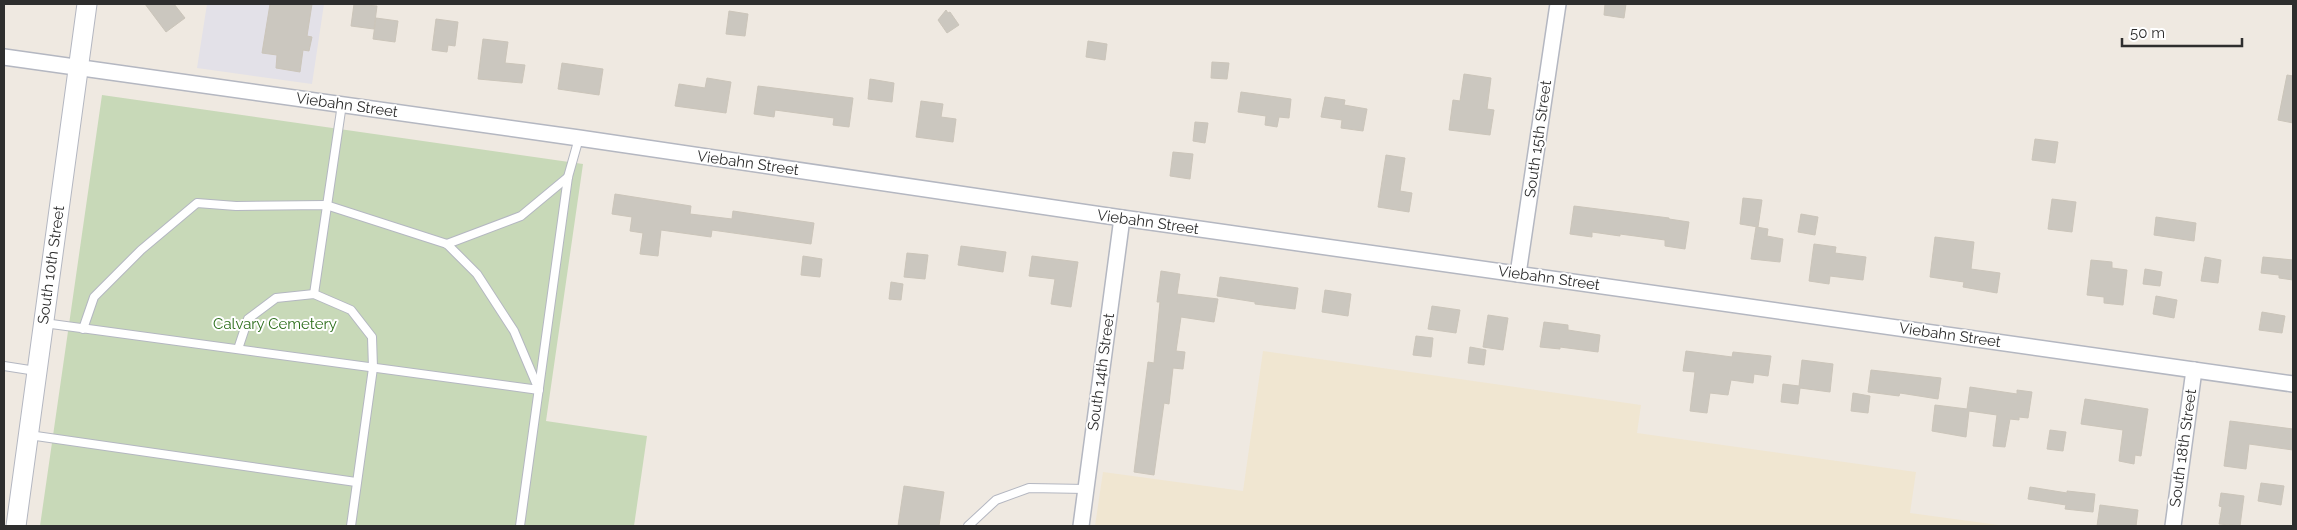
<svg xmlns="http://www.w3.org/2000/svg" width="2297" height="530" font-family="Raleway,sans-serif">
<rect width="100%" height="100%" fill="#efe9e1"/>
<!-- industrial -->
<path fill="#e3e1e8" d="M207,4H324L312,84L197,68Z"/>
<!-- education -->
<path fill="#f0e6d1" d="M1263,351L1641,405L1637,433L1916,472L1910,513L2006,526H1095L1103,472L1243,491Z"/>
<!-- cemetery -->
<path fill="#c8d9b8" d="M102,95L583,164L546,421L647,436L634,526H40Z"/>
<!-- building -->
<g fill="#cbc7bf" stroke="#cbc5ba">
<path d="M145,4H174L185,18L166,32Z"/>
<path d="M270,4H312L307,36L312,37L309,51L303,50L300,72L276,68L277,55L262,53Z"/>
<path d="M354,4L377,6L374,29L351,26Z"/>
<path d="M1605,4H1626L1624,18L1604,15Z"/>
<path d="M946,10L948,13L950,12L959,25L947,33L938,20Z"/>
<path d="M729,11L748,14L745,36L726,34Z"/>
<path d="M376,18L398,21L395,42L373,39Z"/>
<path d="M436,19L458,22L455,46L448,45L447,52L432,50Z"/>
<path d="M483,39L508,42L505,63L525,65L522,83L478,79Z"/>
<path d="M1088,41L1107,44L1105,60L1086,57Z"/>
<path d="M1212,62L1229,63L1227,79L1211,78Z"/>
<path d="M562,63L603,69L599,95L558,89Z"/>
<path d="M1464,74L1491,78L1487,109L1494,110L1490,135L1449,130L1453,100L1460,101Z"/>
<path d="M2287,75L2293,76V123L2278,120Z"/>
<path d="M707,78L731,82L726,113L675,106L679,84L705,88Z"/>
<path d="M870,79L894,83L892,102L868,99Z"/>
<path d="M758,86L853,98L849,127L833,125L834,118L775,110L774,117L754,114Z"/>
<path d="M1241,92L1291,99L1289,118L1279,117L1277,127L1265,125L1266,116L1238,112Z"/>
<path d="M1325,97L1345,100L1344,105L1367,109L1363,131L1341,128L1342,120L1321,117Z"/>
<path d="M921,101L943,104L941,117L956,119L953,142L916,137Z"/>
<path d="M1195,122L1208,123L1205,143L1193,141Z"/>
<path d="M2035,139L2058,142L2055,163L2032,160Z"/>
<path d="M1173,152L1193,154L1190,179L1170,176Z"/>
<path d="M1386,155L1405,158L1400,191L1412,193L1409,212L1378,207Z"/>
<path d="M615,194L691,206L690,214L732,219L733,211L814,223L811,244L712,230L711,237L661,230L658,256L640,254L643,233L630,231L632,217L612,214Z"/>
<path d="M1743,198L1762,200L1758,227L1740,224Z"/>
<path d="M2052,199L2076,202L2072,232L2048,229Z"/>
<path d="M1574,206L1669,218V219L1689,222L1685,249L1665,246V240L1620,234V236L1592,232V237L1570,234Z"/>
<path d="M1801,214L1818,217L1815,235L1798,232Z"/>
<path d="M2156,217L2196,223L2194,241L2154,235Z"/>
<path d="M1756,227L1768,229L1767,236L1783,239L1780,262L1751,259Z"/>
<path d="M1935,237L1974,242L1971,269L2000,273L1997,293L1963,287L1964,282L1930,277Z"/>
<path d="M1814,244L1836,247L1835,253L1866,257L1863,280L1830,276L1829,284L1809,281Z"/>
<path d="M961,246L1006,252L1003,272L958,265Z"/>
<path d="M907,253L928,255L925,279L904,277Z"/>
<path d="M803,256L822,259L820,277L801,275Z"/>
<path d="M1032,256L1078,262L1071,307L1051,304L1055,279L1029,276Z"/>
<path d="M2205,257L2221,260L2218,283L2201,281Z"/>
<path d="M2263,257L2293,260V280L2279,278V275L2261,273Z"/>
<path d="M2091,260L2112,262V268L2127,270L2123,305L2104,303V297L2087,295Z"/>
<path d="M2145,269L2162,272L2160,286L2143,284Z"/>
<path d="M1161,271L1180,274L1177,294L1218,299L1214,322L1181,317L1176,351L1185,352L1183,369L1173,368L1169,404L1164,403L1154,475L1134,472L1148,362L1154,363L1160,302H1157Z"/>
<path d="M1220,277L1298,288L1295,309L1255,304V302L1217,296Z"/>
<path d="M891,282L903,284L901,300L889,299Z"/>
<path d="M1325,290L1351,294L1348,316L1322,312Z"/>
<path d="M2156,296L2177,300L2174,318L2153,314Z"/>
<path d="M1432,306L1460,310L1456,333L1428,329Z"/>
<path d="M2262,312L2285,316L2282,333L2259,330Z"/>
<path d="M1488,315L1508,318L1503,350L1483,347Z"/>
<path d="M1544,322L1568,325V330L1600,335L1598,352L1560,347V349L1540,347Z"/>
<path d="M1416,336L1433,338L1431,357L1413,355Z"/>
<path d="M1470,347L1486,350L1484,365L1468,363Z"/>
<path d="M1686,351L1732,357L1733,352L1771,356L1768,376L1754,374L1753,383L1731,380L1728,395L1710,393L1707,413L1690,411L1695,372L1683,371Z"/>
<path d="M1802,360L1833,364L1830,392L1800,388L1798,404L1781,402L1783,384L1799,386Z"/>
<path d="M1871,370L1941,378L1938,399L1900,393L1899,396L1868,392Z"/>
<path d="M1970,387L2017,394V390L2032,392L2028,418L2019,417V420L2010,419L2005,447L1993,446L1997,415L1969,411L1966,437L1932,431L1935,405L1967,409Z"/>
<path d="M1853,393L1870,396L1868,413L1851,411Z"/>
<path d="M2085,399L2148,409L2141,456L2135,455L2134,464L2119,461L2123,430L2081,424Z"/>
<path d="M2230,421L2293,429V450L2249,444L2246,469L2224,466Z"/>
<path d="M2050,430L2066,432L2063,451L2047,449Z"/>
<path d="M2261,483L2284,486L2281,505L2258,501Z"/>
<path d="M904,486L944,492L939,526H898Z"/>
<path d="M2030,487L2067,493V491L2095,494L2093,512L2065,509L2066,505L2028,499Z"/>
<path d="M2221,493L2244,496L2240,526L2219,524L2222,507L2219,506Z"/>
<path d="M2100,505L2138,510L2136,526H2097Z"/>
</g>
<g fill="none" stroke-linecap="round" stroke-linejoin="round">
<!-- service casing -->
<g stroke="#b4b7c1" stroke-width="10">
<g id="service">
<path d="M447,244L521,216L568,177"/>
<path d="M314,294L342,104"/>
<path d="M44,323L539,390L514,331L477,274L447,244L326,205L236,206L197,203L141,250L94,297L83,329"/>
<path d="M238,349L248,319L276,298L314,294L351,310L372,337L373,368L351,526"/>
<path d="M4,366L36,371"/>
<path d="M29,435L356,482"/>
<path d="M520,526L568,177L579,138"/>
<path d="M968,526L996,500L1029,488L1086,489"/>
</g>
</g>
<!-- minor casing -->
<g stroke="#b4b7c1" stroke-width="18">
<g id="minor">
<path d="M4,57L579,138L1122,218L2293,384"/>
<path d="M1518,274L1558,4"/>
<path d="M1081,526L1122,218"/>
<path d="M2173,526L2194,370"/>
</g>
</g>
<!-- tertiary casing -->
<g stroke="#b4b7c1" stroke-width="21">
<path id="tertiary" d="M16,526L87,4"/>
</g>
<!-- service -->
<use href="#service" stroke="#fff" stroke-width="8"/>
<!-- minor -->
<use href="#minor" stroke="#fff" stroke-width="15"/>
<!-- tertiary -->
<use href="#tertiary" stroke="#fff" stroke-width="19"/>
</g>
<g text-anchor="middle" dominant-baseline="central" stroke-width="4" stroke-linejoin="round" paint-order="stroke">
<!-- street labels -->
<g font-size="15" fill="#2e2e2e" stroke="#fff">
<text transform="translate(347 105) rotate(8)">Viebahn Street</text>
<text transform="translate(1538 139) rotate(-82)">South 15th Street</text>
<text transform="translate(748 163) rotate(8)">Viebahn Street</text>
<text transform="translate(1148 222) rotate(8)">Viebahn Street</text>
<text transform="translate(51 265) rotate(-82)">South 10th Street</text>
<text transform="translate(1549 278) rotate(8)">Viebahn Street</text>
<text transform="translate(1950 335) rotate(8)">Viebahn Street</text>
<text transform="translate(1101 372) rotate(-82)">South 14th Street</text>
<text transform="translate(2183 448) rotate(-82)">South 18th Street</text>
</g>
<!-- park labels -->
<g font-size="15" fill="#2c6e1b" stroke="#fff">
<text x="275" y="324">Calvary Cemetery</text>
</g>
</g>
<!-- border -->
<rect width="2297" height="530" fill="none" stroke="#2e2e2e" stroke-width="10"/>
<!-- scale -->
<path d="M2122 38v8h120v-8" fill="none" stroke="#2e2e2e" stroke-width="2.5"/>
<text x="2130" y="38" font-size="15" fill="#2e2e2e" stroke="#ffffff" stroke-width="4" paint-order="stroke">50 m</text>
</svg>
